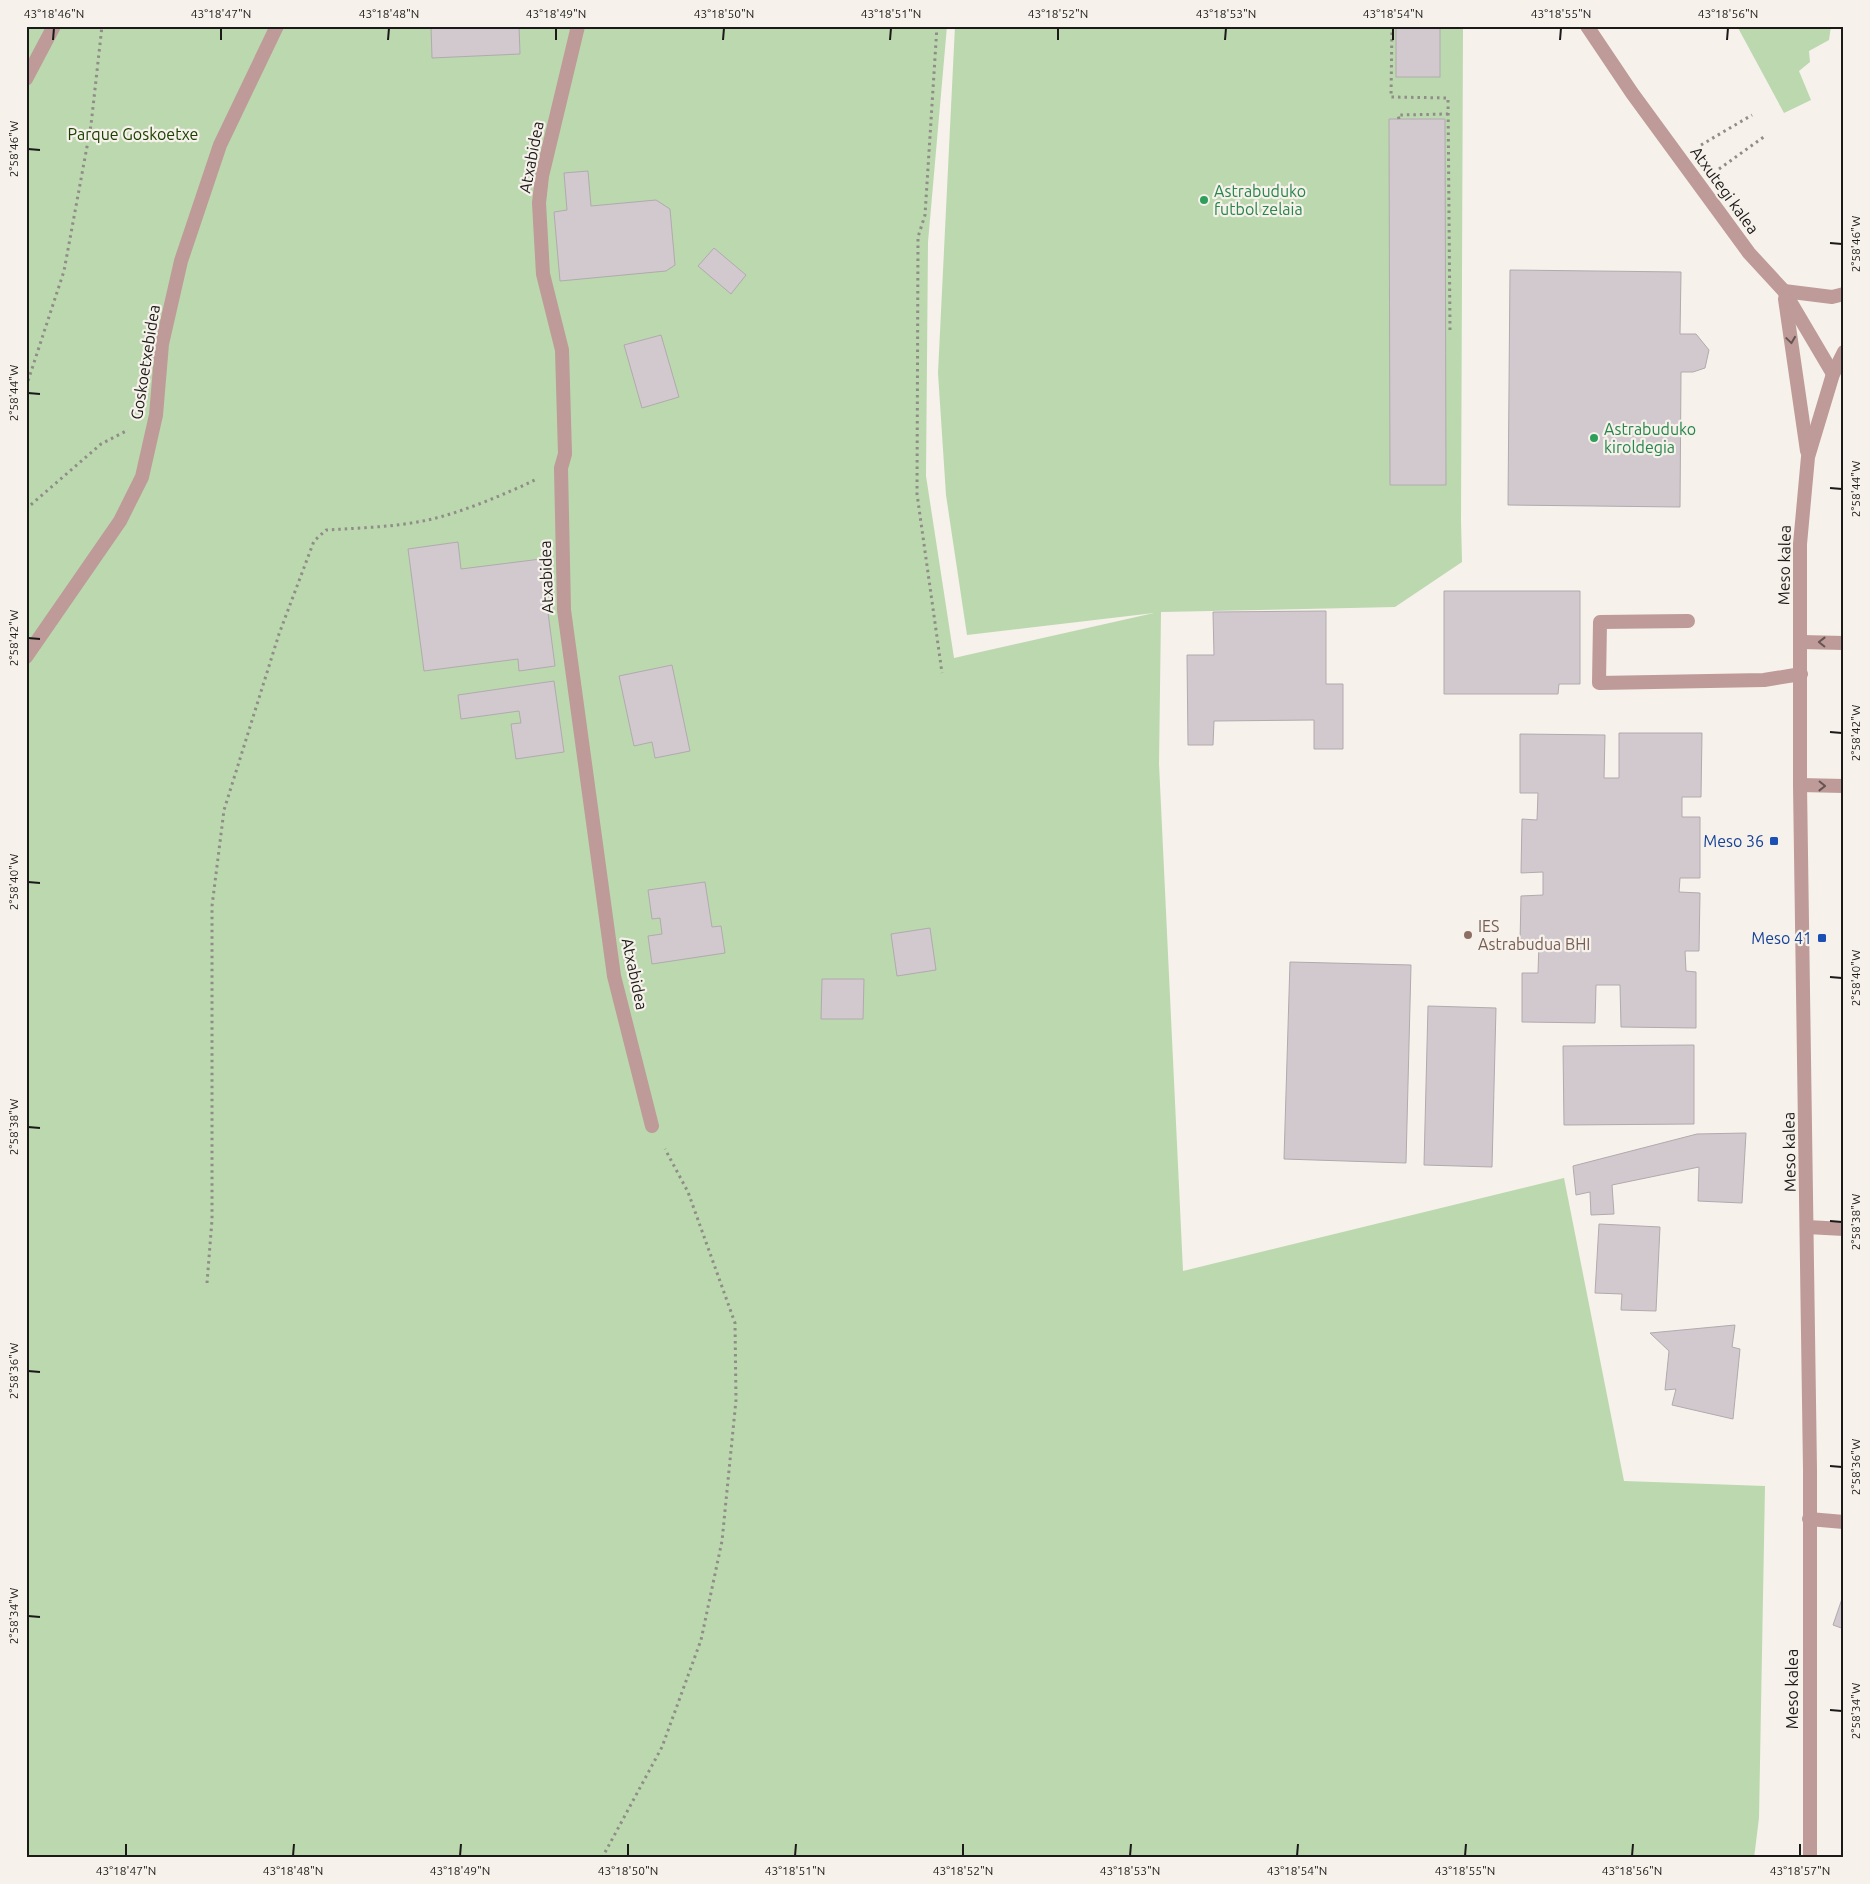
<svg xmlns="http://www.w3.org/2000/svg" width="1870" height="1884" font-family="Ubuntu,sans-serif">
<rect width="100%" height="100%" fill="#f6f1ea"/>
<!-- green -->
<g fill="#bbd8af">
<path d="M26,26H947L928,242L926,476L954,658L1154,613L967,635L946,495L938,373L955,26H1463L1461,520L1462,562L1395,607L1161,612L1159,764L1183,1271L1564,1178L1624,1481L1765,1486L1759,1818L1754,1858H26Z"/>
<path d="M1737,26H1831L1829,40L1809,51L1810,62L1799,71L1811,100L1784,113Z"/>
</g>
<!-- building -->
<g fill="#d1c9cd" stroke="#b1aaae">
<path d="M431,26H519L520,54L432,58Z"/>
<rect x="1396" y="26" width="44" height="51"/>
<path d="M1389,119H1445L1446,485H1390Z"/>
<path d="M588,171L591,206L656,200L670,209L675,265L666,271L560,281L554,212L567,210L564,173Z"/>
<path d="M714,248L746,275L731,294L698,266Z"/>
<path d="M1510,270L1681,272L1680,334H1696L1709,350L1705,368L1693,372H1681L1680,507L1508,505Z"/>
<path d="M661,335L679,397L642,408L624,345Z"/>
<path d="M458,542L461,569L541,559L555,666L519,671L518,659L424,671L408,549Z"/>
<path d="M1444,591H1580V684H1559L1558,694H1444Z"/>
<path d="M1326,611V684H1343V749H1314V720L1214,721L1213,745H1188L1187,655H1214L1213,612Z"/>
<path d="M672,665L690,751L655,758L652,742L634,746L619,676Z"/>
<path d="M554,681L564,752L516,759L511,724L521,723L519,711L461,719L458,695Z"/>
<path d="M1619,733H1702L1701,797H1682V817H1700V878H1680L1679,892L1700,893L1699,951H1685L1686,971L1696,972V1028L1621,1027L1620,985H1596L1595,1023L1522,1022V973H1538L1539,943H1520L1521,896L1543,895V872L1521,873L1522,819L1537,820L1538,793H1520V734L1605,735L1604,778H1619Z"/>
<path d="M705,882L712,927L721,926L725,953L652,964L648,936L662,934L660,918L652,919L648,890Z"/>
<path d="M930,928L936,970L897,976L891,934Z"/>
<path d="M1290,962L1411,965L1406,1163L1284,1159Z"/>
<path d="M822,979H864L863,1019H821Z"/>
<path d="M1428,1006L1496,1008L1492,1167L1424,1165Z"/>
<path d="M1694,1045V1124L1564,1125L1563,1046Z"/>
<path d="M1746,1133L1742,1203L1698,1201L1699,1167L1612,1185L1614,1214L1591,1215L1590,1192L1576,1195L1573,1166L1697,1134Z"/>
<path d="M1599,1224L1660,1227L1656,1311L1621,1310L1622,1294L1595,1293Z"/>
<path d="M1735,1325L1732,1347L1740,1349L1733,1419L1672,1405L1676,1389L1665,1390L1669,1351L1650,1333Z"/>
<path d="M1844,1593V1629L1833,1625Z"/>
</g>
<g fill="none" stroke-linecap="round" stroke-linejoin="round">
<!-- path -->
<g stroke="#908c87" stroke-width="3" stroke-dasharray="2.5 4" stroke-linecap="butt">
<path d="M937,26L925,215L918,237L917,494L942,673"/>
<path d="M1392,26L1391,97L1448,98L1450,331"/>
<path d="M1399,119L1398,115L1448,114"/>
<path d="M1701,145L1752,115"/>
<path d="M1719,169L1765,136"/>
<path d="M26,387L64,271L91,125L102,26"/>
<path d="M26,509L101,444L126,431"/>
<path d="M207,1283L212,1220V906L224,810L279,634L314,541L326,530C359,528 395,527 428,520C463,512 503,495 535,480"/>
<path d="M602,1858L662,1747L701,1640L722,1541L736,1400L735,1323L688,1192L665,1149"/>
</g>
<!-- service -->
<g stroke="#be9a98" stroke-width="14">
<path d="M578,26L542,176L539,203L543,274L562,350L565,454L561,468L564,610L614,976L652,1126"/>
<path d="M26,79L54,26"/>
<path d="M1688,621L1600,622L1599,683L1764,680L1801,674"/>
</g>
<!-- minor -->
<g stroke="#be9a98" stroke-width="14">
<path d="M1587,26L1632,93L1749,253L1784,291L1833,374"/>
<path d="M1784,291L1832,297L1844,294"/>
<path d="M1785,299L1807,451"/>
<path d="M1801,642L1844,643"/>
<path d="M26,657L120,521L142,477L156,415L162,344L181,261L220,145L277,26"/>
<path d="M1800,785L1844,786"/>
<path d="M1807,1227L1844,1229"/>
<path d="M1809,1519L1844,1522"/>
<path d="M1810,1858V1470L1800,785V544L1808,457L1833,374L1844,352"/>
</g>
</g>
<!-- one-way arrows -->
<defs><path id="oneway-chevron" d="M-2-3.5L2.5 0L-2 3.5" fill="none" stroke-width="1.6" stroke-linecap="round" stroke-linejoin="round" transform="scale(1.25)"/></defs>
<g stroke="#655452">
<use href="#oneway-chevron" transform="translate(1791 340) rotate(82)"/>
<use href="#oneway-chevron" transform="translate(1822 642) rotate(-179)"/>
<use href="#oneway-chevron" transform="translate(1822 786) rotate(1)"/>
</g>
<!-- ticks -->
<path fill="none" stroke="#1c1a18" stroke-width="2" d="M53,40L54,28M221,40V28M388,40L389,28M556,40V28M723,40L724,28M890,40L891,28M1058,40V28M1225,40L1226,28M1393,40V28M1560,40L1561,28M1727,40L1728,28M28,149L40,150M1830,243L1842,244M28,393L40,394M1830,488L1842,489M28,638L40,639M1830,732L1842,733M28,882L40,883M1830,977L1842,978M28,1127L40,1128M1830,1221L1842,1222M28,1371L40,1372M1830,1466L1842,1467M28,1616L40,1617M1830,1710L1842,1711M126,1856V1844M293,1856L294,1844M460,1856L461,1844M628,1856V1844M795,1856L796,1844M963,1856V1844M1130,1856L1131,1844M1297,1856L1298,1844M1465,1856L1466,1844M1632,1856L1633,1844M1800,1856V1844"/>
<!-- markers -->
<g fill="#2e9e5b" stroke="#f6f1ea" stroke-width="2">
<circle cx="1204" cy="200" r="5"/>
<circle cx="1594" cy="438" r="5"/>
</g>
<g fill="#1a4fb4" stroke="#f6f1ea" stroke-width="2">
<rect x="1769" y="836" width="10" height="10" rx="2.5"/>
<rect x="1817" y="933" width="10" height="10" rx="2.5"/>
</g>
<circle fill="#8d6e63" stroke="#f6f1ea" stroke-width="2" cx="1468" cy="935" r="5"/>
<g text-anchor="middle" dominant-baseline="central" stroke-width="4.5" stroke-linejoin="round" paint-order="stroke">
<!-- park labels -->
<g font-size="16" fill="#1a4100" stroke="#f6f1ea">
<text x="133" y="134">Parque Goskoetxe</text>
</g>
<!-- street labels -->
<g font-size="16" fill="#1c1a18" stroke="#f6f1ea">
<text transform="translate(531 157) rotate(-79)">Atxabidea</text>
<text transform="translate(1725 190) rotate(54)">Atxutegi kalea</text>
<text transform="translate(145 362) rotate(-81)">Goskoetxebidea</text>
<text transform="translate(1784 565) rotate(-89)">Meso kalea</text>
<text transform="translate(546 577) rotate(-92)">Atxabidea</text>
<text transform="translate(635 974) rotate(78)">Atxabidea</text>
<text transform="translate(1789 1152) rotate(-91)">Meso kalea</text>
<text transform="translate(1792 1689) rotate(-90)">Meso kalea</text>
</g>
<!-- leisure labels -->
<g font-size="16" fill="#27864d" stroke="#f6f1ea" text-anchor="start">
<text x="1214" y="191">Astrabuduko<tspan x="1214" dy="18">futbol zelaia</tspan></text>
<text x="1604" y="429">Astrabuduko<tspan x="1604" dy="18">kiroldegia</tspan></text>
</g>
<!-- transit labels -->
<g font-size="16" fill="#164399" stroke="#f6f1ea" text-anchor="end">
<text x="1764" y="841">Meso 36</text>
<text x="1812" y="938">Meso 41</text>
</g>
<!-- education labels -->
<g font-size="16" fill="#785e54" stroke="#f6f1ea" text-anchor="start">
<text x="1478" y="926">IES<tspan x="1478" dy="18">Astrabudua BHI</tspan></text>
</g>
</g>
<!-- border -->
<rect width="1870" height="1884" fill="none" stroke="#f6f1ea" stroke-width="55"/>
<rect x="28" y="28" width="1814" height="1828" fill="none" stroke="#1c1a18" stroke-width="2"/>
<g font-size="12" text-anchor="middle" fill="#1c1a18">
<text x="54" y="18">43°18'46"N</text>
<text x="221" y="18">43°18'47"N</text>
<text x="389" y="18">43°18'48"N</text>
<text x="556" y="18">43°18'49"N</text>
<text x="724" y="18">43°18'50"N</text>
<text x="891" y="18">43°18'51"N</text>
<text x="1058" y="18">43°18'52"N</text>
<text x="1226" y="18">43°18'53"N</text>
<text x="1393" y="18">43°18'54"N</text>
<text x="1561" y="18">43°18'55"N</text>
<text x="1728" y="18">43°18'56"N</text>
<text transform="translate(14 149) rotate(-90)" y="4">2°58'46"W</text>
<text transform="translate(1856 244) rotate(-90)" y="4">2°58'46"W</text>
<text transform="translate(14 393) rotate(-90)" y="4">2°58'44"W</text>
<text transform="translate(1856 489) rotate(-90)" y="4">2°58'44"W</text>
<text transform="translate(14 638) rotate(-90)" y="4">2°58'42"W</text>
<text transform="translate(1856 733) rotate(-90)" y="4">2°58'42"W</text>
<text transform="translate(14 882) rotate(-90)" y="4">2°58'40"W</text>
<text transform="translate(1856 978) rotate(-90)" y="4">2°58'40"W</text>
<text transform="translate(14 1127) rotate(-90)" y="4">2°58'38"W</text>
<text transform="translate(1856 1222) rotate(-90)" y="4">2°58'38"W</text>
<text transform="translate(14 1371) rotate(-90)" y="4">2°58'36"W</text>
<text transform="translate(1856 1467) rotate(-90)" y="4">2°58'36"W</text>
<text transform="translate(14 1616) rotate(-90)" y="4">2°58'34"W</text>
<text transform="translate(1856 1711) rotate(-90)" y="4">2°58'34"W</text>
<text x="126" y="1875">43°18'47"N</text>
<text x="293" y="1875">43°18'48"N</text>
<text x="460" y="1875">43°18'49"N</text>
<text x="628" y="1875">43°18'50"N</text>
<text x="795" y="1875">43°18'51"N</text>
<text x="963" y="1875">43°18'52"N</text>
<text x="1130" y="1875">43°18'53"N</text>
<text x="1297" y="1875">43°18'54"N</text>
<text x="1465" y="1875">43°18'55"N</text>
<text x="1632" y="1875">43°18'56"N</text>
<text x="1800" y="1875">43°18'57"N</text>
</g>
</svg>
